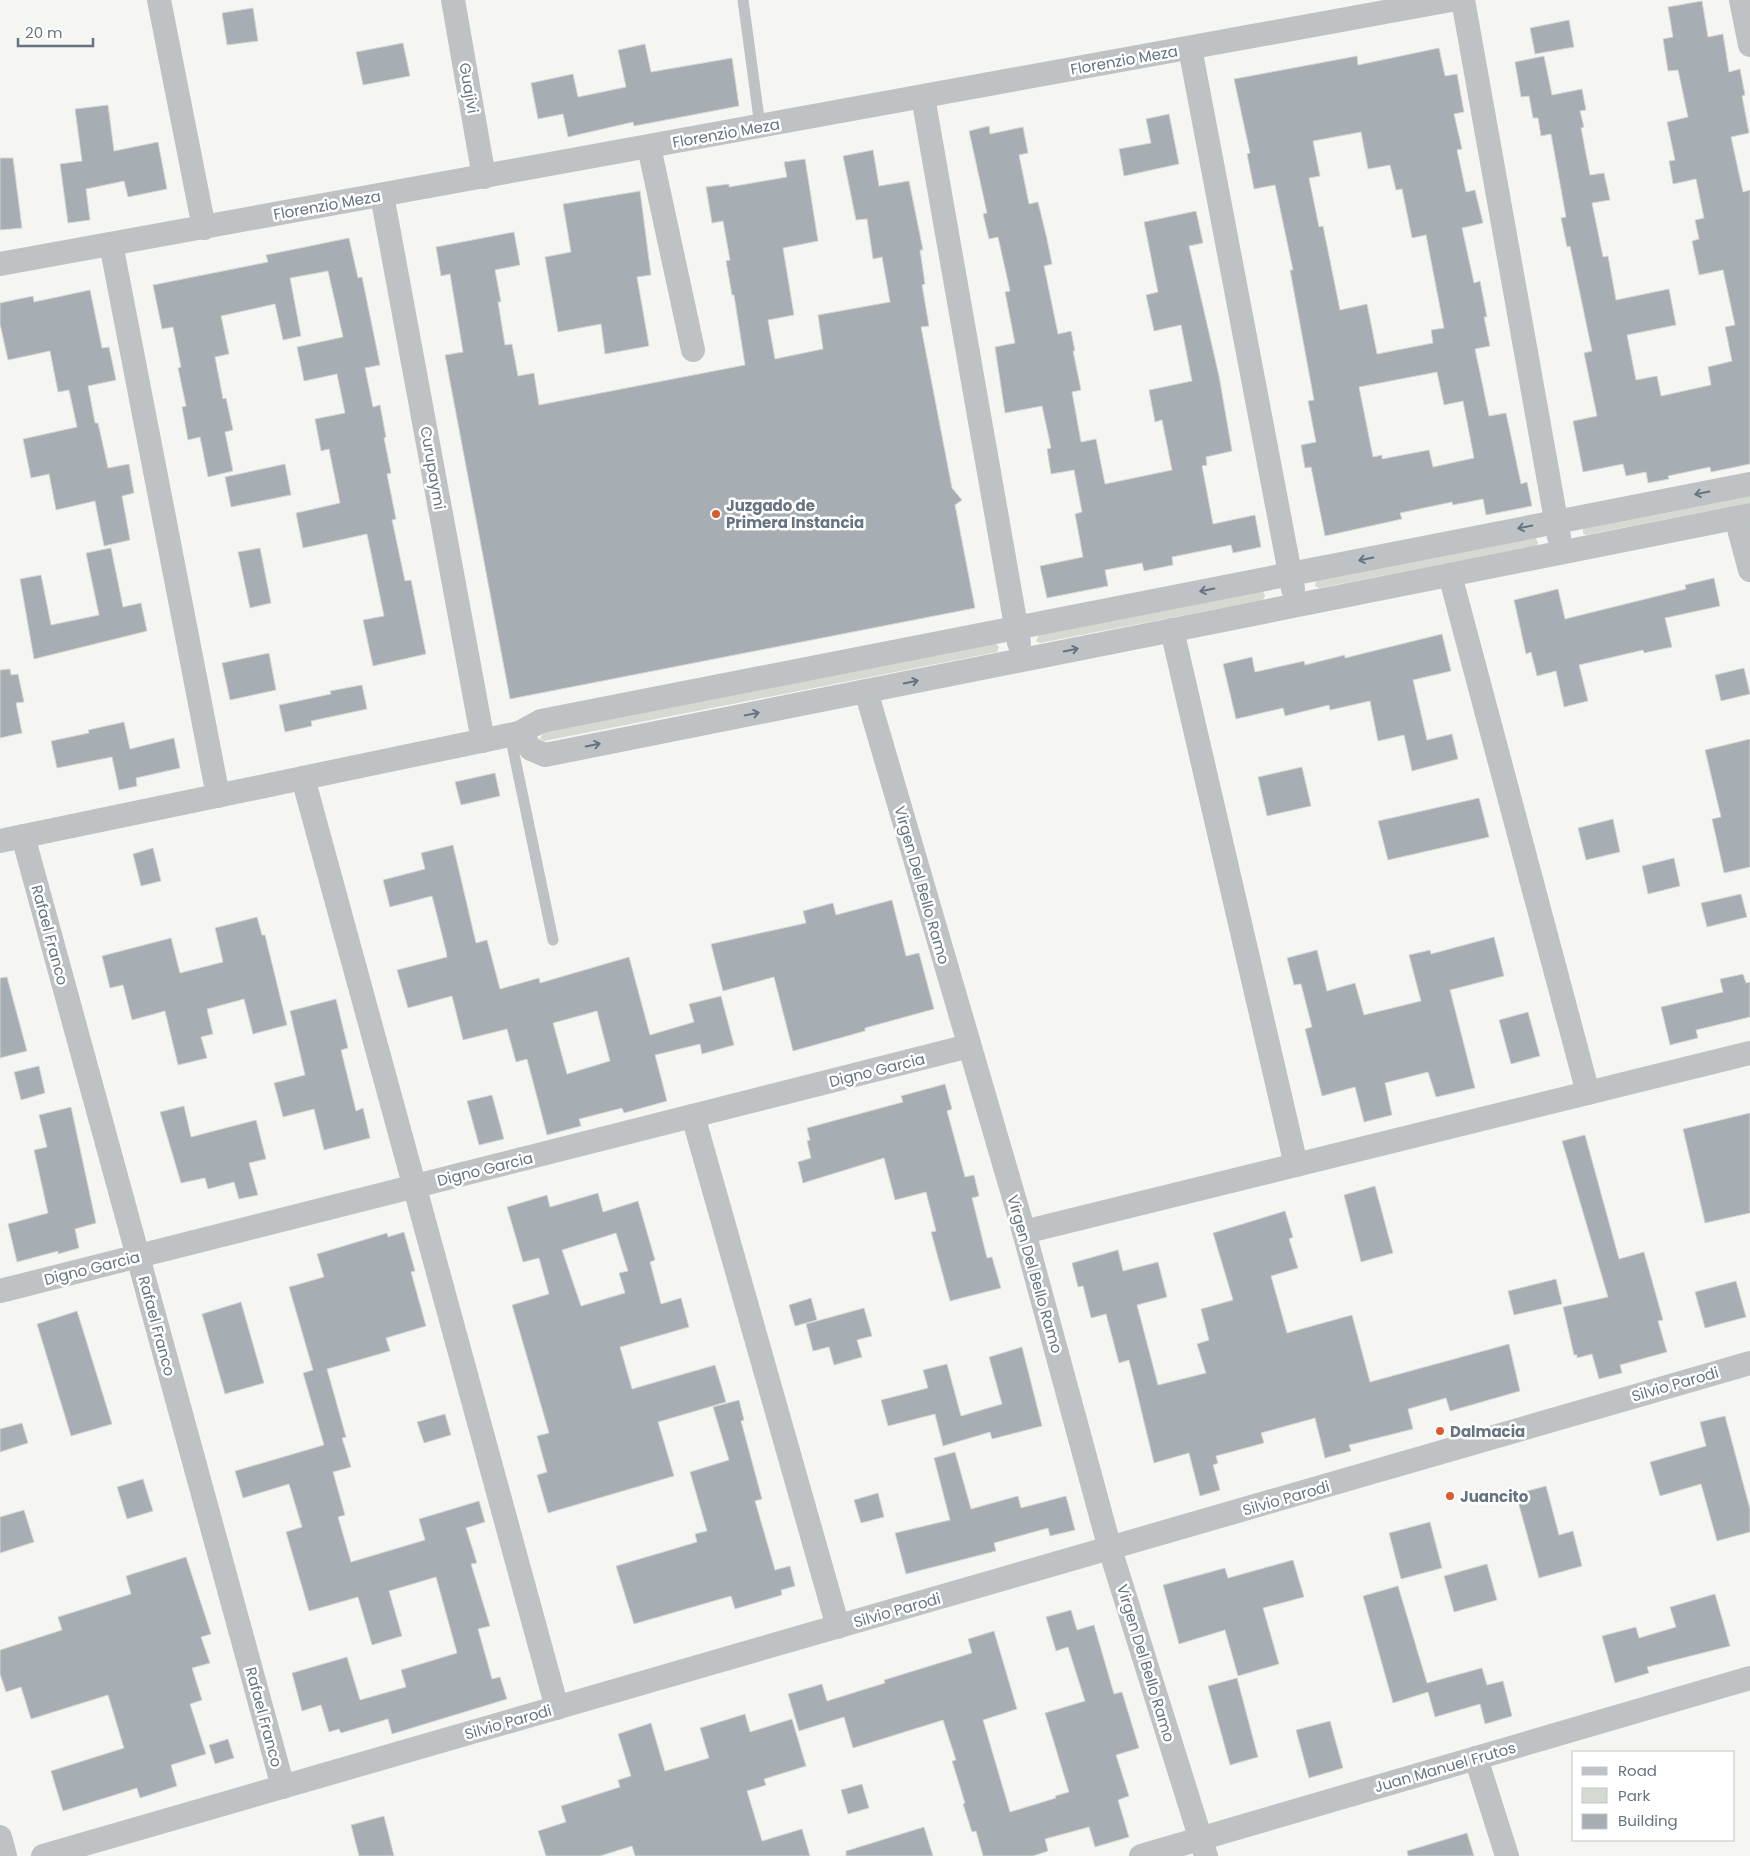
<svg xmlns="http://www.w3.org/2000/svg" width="1750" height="1856" font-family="Poppins,sans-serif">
<rect width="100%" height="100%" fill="#f5f5f1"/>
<!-- green -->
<g fill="#d4dad1">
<path d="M1750,494V503L1586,535L1583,533V528Z"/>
<path d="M1536,538L1538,543L1536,546L1319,588L1315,586L1316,581Z"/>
<path d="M1263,591L1265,596L1263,600L1040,643L1036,641L1039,635Z"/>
<path d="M995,643L999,647L997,652L544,741L540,739L543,732Z"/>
</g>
<!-- building -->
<g fill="#a7aeb3" stroke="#d6d6d4" fill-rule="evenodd">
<path d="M1702,1L1708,37L1723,34L1729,72L1740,69L1745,95L1742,96L1749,133L1731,137L1743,192L1750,190V464L1711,472L1710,467L1668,476L1669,479L1648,483L1646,472L1626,476L1623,464L1583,472L1573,421L1597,416L1584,353L1592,351L1570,246L1567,247L1561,218L1566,217L1551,134L1541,136L1538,118H1533L1529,96L1521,97L1515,62L1544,56L1552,95L1582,89L1586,110L1580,111L1584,127L1581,128L1590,175L1604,173L1610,200L1592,203L1603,257L1608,256L1616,300L1669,289L1676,325L1627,335L1636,380L1657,376L1661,396L1711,385L1708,367L1732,361L1725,327L1735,325L1723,270L1699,275L1692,241L1699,239L1695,220L1704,218L1696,179L1673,184L1669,161L1675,160L1667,122L1688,117L1678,70L1668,71L1663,39L1673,37L1668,7Z"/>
<path d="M253,8L258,41L227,45L222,13Z"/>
<path d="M1569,20L1574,47L1535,54L1530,28Z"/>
<path d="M403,43L410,76L363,85L356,52Z"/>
<path d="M645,44L651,72L732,58L739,106L634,126L633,122L568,137L563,114L538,119L531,83L573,74L578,97L626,87L618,50Z"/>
<path d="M1439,48L1445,76L1457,74L1464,112L1454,114L1462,149L1457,150L1466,192L1475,190L1483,223L1462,228L1474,283L1480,281L1487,317H1484L1490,346L1475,349L1489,416L1506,413L1521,484L1527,482L1532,506L1486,515L1483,499L1453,505L1452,502L1400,513L1402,519L1325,536L1311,467L1305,468L1301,445L1316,442L1308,401L1314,400L1290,270H1293L1275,185L1254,189L1247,154L1250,153L1234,79L1357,56L1358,65ZM1361,132L1368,169L1390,165L1396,190L1402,189L1412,238L1426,235L1444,328L1431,330L1433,343L1377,354L1367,304L1340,310L1323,226L1319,227L1309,178L1320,176L1313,141ZM1437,372L1444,405L1463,401L1474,458L1433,467L1429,450L1382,459V455L1373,457L1359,387Z"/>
<path d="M108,105L114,151L158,142L167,189L128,197L124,181L86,189L90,220L68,223L60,164L82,161L75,109Z"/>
<path d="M1169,114L1179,164L1124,176L1119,149L1151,143L1146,119Z"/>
<path d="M989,126L990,134L1023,127L1028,153L1019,155L1029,204L1038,202L1047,239L1052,264L1044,266L1058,334L1071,331L1075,351H1073L1081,390L1072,392L1081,442L1096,439L1105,484L1172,470L1162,420L1155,422L1149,390L1192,381L1181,325L1154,331L1146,295L1158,292L1144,222L1196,211L1203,243L1189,246L1219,376L1232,451L1206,457L1207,465L1202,466L1213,524L1255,515L1261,547L1233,553L1231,545L1172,557L1173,565L1144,571L1142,563L1105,570L1108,586L1047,598L1040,566L1083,557L1075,514L1082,512L1074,470L1051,474L1047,449L1051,448L1042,406L1005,413L995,347L1015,343L1005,292L1010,291L998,237L989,239L983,214L987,213L969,131Z"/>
<path d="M873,150L879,186L909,181L923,250H920L925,284L922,285L929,326L921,327L952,488L962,500L955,505L975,608L510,699L445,355L463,352L450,274L441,276L436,247L514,232L520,265L495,270L501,302H498L505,345L512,344L518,376L534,373L539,405L745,365L734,295H732L726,261L730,260L723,221L712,223L706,187L729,184V187L787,177L784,162L805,159L818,241L783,248L794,315L768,320L775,359L823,349L818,315L890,302L882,257L873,259L867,219L856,220L843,156Z"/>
<path d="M0,158H13L22,228L0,230Z"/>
<path d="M640,191L651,275L637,277L649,346L605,354L601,324L558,332L545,257L571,252L563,204Z"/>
<path d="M349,238L358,278L362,277L380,365L365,368L373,407L380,405L386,437L384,438L391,473L387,474L396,519L392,520L405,581L411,580L426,654L373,666L363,620L384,616L367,534L303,548L296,513L340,503L329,449L321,451L315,419L345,413L337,374L304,381L297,347L343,337L328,271L290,278L301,336L283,340L275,304L221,316L229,354L215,357L223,399L226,398L233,430L225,432L233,471L208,477L200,437L188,440L182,407L186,406L178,368L181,367L173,327L162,329L153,285L268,262L266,255Z"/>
<path d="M90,290L102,348L109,347L116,380L88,386L95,423H98L108,468L129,464L134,493L122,496L130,540L104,546L95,501L56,510L49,474L31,478L23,439L77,427L69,390L58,392L50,351L8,360L0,324V303L33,296L34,302Z"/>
<path d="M285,464L291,495L231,507L225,477Z"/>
<path d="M111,548L123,607L141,603L147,631L34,659L20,579L41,575L51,625L99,615L86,553Z"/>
<path d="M260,548L271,603L250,608L238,552Z"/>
<path d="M1714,578L1720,606L1665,618L1672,647L1644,653L1643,650L1579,665L1588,701L1564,707L1556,671L1537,676L1531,652L1526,654L1514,600L1558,589L1565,619L1686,589L1685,585Z"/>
<path d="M1442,634L1451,671L1413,680L1427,740L1452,734L1458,759L1412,771L1404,735L1378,741L1370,701L1330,710L1329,705L1285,716L1283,708L1236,719L1223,664L1252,657L1255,672L1304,661L1305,665L1345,655V658Z"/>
<path d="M269,653L276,690L230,700L222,663Z"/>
<path d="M1744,668L1750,694L1721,701L1715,675Z"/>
<path d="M10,669L11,675L18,674L24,702L16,703L22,733L0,738V670Z"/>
<path d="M362,685L367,709L311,721L312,726L285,732L279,705L331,694L330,691Z"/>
<path d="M124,722L130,749L174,738L180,768L136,778L137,786L119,790L112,757L57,768L51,741L89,733L88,730Z"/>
<path d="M1750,739V867L1724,873L1712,819L1721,817L1705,750Z"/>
<path d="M1302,767L1311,806L1267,816L1258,777Z"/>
<path d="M495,773L500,796L461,805L455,782Z"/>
<path d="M1479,798L1489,837L1388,860L1378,821Z"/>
<path d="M1613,819L1620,852L1586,860L1578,828Z"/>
<path d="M453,845L476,943L487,940L500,989L539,978L540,983L629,957L650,1035L694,1022L689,1004L721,996L734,1045L702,1054L700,1044L655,1055L667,1101L624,1113L622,1108L579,1119L581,1126L547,1135L527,1059L516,1062L507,1029L463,1040L452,996L408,1008L397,970L447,957L446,951L432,896L390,907L383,880L425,869L421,853ZM597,1011L610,1061L567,1074L553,1023Z"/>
<path d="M153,848L161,881L141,886L133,854Z"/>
<path d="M1674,858L1680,886L1648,894L1642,866Z"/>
<path d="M1741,894L1747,917L1707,927L1701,903Z"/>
<path d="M892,900L906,956L919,953L934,1009L865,1028V1031L793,1051L774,977L723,991L711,944L806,923L803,911L833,903L836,915Z"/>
<path d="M257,917L262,935H265L287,1025L253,1034L244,999L207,1009L213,1034L201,1037L207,1058L178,1065L165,1011L132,1020L123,985L110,988L102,956L171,938L180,973L223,962L215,928Z"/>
<path d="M1494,937L1504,976L1450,990L1475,1088L1436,1097L1428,1072L1385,1083L1392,1115L1364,1122L1355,1087L1322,1096L1305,1029L1312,1027L1301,984L1294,985L1287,958L1317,950L1327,991L1355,983L1364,1015L1421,1001L1409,955L1430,950L1431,954Z"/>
<path d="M1743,974L1746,983L1750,982V1017L1696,1030L1698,1038L1670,1045L1661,1007L1723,992L1720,979Z"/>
<path d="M7,977L27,1051L0,1058V978Z"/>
<path d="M336,999L348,1048L341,1050L356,1111L363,1108L370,1138L324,1150L314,1109L283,1117L274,1083L305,1075L290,1011Z"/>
<path d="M1528,1012L1540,1056L1511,1064L1499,1020Z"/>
<path d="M39,1066L45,1093L21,1100L14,1072Z"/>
<path d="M945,1084L952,1109L947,1111L965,1177L974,1175L979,1196L972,1198L987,1258L992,1257L1001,1288L950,1301L931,1232L936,1231L926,1192L895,1200L884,1158L803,1183L798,1162L811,1158L807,1141L810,1140L807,1128L903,1102L901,1096Z"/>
<path d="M492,1095L504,1139L479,1145L467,1101Z"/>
<path d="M184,1106L191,1137L256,1120L266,1159L249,1163L258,1195L239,1199L234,1182L208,1189L205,1178L181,1183L160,1112Z"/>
<path d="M71,1107L96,1223L75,1229L79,1248L58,1254V1251L17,1262L8,1224L48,1213L34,1150L47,1147L39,1115Z"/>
<path d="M1750,1113V1213L1705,1223L1683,1129Z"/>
<path d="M1585,1135L1619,1259L1644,1252L1663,1320L1658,1321L1667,1352L1620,1365L1622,1373L1599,1379L1592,1354L1577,1358V1355H1574L1563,1307L1608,1297L1562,1141Z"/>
<path d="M1375,1186L1393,1253L1361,1262L1344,1195Z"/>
<path d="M598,1193L603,1212L638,1201L655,1260L650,1262L661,1304L681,1298L689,1327L620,1347L632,1389L715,1365L726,1402L658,1422L674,1476L548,1513L537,1475L547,1472L537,1436L549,1433L512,1305L549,1294L539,1258L523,1262L507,1207L547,1195L550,1207ZM616,1233L628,1271L619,1273L625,1293L581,1306L562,1250Z"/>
<path d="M1285,1211L1293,1237L1289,1239L1298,1268L1271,1276L1287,1333L1352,1315L1370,1382L1509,1344L1520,1391L1450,1411L1446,1398L1408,1409L1413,1429L1349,1445L1351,1451L1325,1458L1315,1418L1261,1433L1264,1443L1216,1456L1218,1463L1213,1465L1220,1490L1200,1496L1189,1453L1154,1463L1129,1360L1119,1363L1106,1314L1091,1318L1083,1286L1078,1287L1072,1263L1118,1250L1123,1271L1158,1262L1167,1297L1137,1305L1158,1385L1206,1373L1197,1344L1209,1340L1201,1309L1233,1300L1213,1233Z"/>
<path d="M404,1232L415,1271L411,1272L426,1326L386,1338L390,1351L327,1369L346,1437L342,1438L351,1467L333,1472L345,1515L338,1517L351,1562L425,1540L419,1519L479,1501L485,1522L466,1528L477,1563L471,1564L490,1626L478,1629L492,1679L500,1677L507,1699L392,1734L388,1719L341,1733L339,1729L329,1732L321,1705L302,1711L292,1673L347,1657L360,1700L406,1687L401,1670L457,1653L436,1577L389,1591L402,1636L372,1645L358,1597L309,1611L286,1532L302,1527L289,1484L243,1498L235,1471L324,1445L303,1373L313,1370L289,1287L324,1277L317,1254L387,1233L388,1237Z"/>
<path d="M1556,1279L1562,1304L1514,1315L1508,1291Z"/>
<path d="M1736,1281L1746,1317L1705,1328L1695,1292Z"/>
<path d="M811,1298L817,1320L795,1326L789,1305Z"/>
<path d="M241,1302L264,1383L225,1394L202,1314Z"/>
<path d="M864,1308L872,1336L857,1340L862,1357L834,1365L829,1347L813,1351L806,1324Z"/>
<path d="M77,1311L112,1424L71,1436L37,1324Z"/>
<path d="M1022,1347L1042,1426L992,1439L990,1432L943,1446L935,1414L888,1426L881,1400L928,1388L923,1370L947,1364L961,1416L1002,1404L989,1357Z"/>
<path d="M739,1400L744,1420L741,1421L762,1499L755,1501L775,1570L790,1566L795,1586L781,1590L782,1595L735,1609L731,1596L634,1624L616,1566L697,1542L695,1534L707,1531L690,1472L729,1460L713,1407Z"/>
<path d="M445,1414L451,1435L424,1443L417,1422Z"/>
<path d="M1725,1416L1750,1509V1532L1717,1541L1701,1484L1660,1496L1650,1462L1706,1446L1700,1422Z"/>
<path d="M22,1423L28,1443L0,1452V1429Z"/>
<path d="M955,1452L971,1509L1018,1496L1021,1508L1066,1496L1075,1530L1050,1536L1048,1528L994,1543L996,1551L906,1574L895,1533L950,1520L934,1458Z"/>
<path d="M143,1479L153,1511L127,1519L117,1487Z"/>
<path d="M1546,1486L1559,1535L1573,1531L1582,1566L1539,1578L1516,1494Z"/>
<path d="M878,1493L884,1517L861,1523L854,1500Z"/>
<path d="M24,1510L34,1542L0,1553V1517Z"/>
<path d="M1430,1522L1442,1568L1401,1579L1389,1533Z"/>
<path d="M186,1557L211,1634L201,1637L210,1663L192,1668L202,1700L190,1704L206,1754L171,1765L177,1786L140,1798L137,1788L63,1811L51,1771L124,1748L108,1695L31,1719L21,1687L6,1692L0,1674V1650L62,1630L58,1617L131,1594L126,1576Z"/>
<path d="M1293,1560L1304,1597L1263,1608L1279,1664L1238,1676L1225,1630L1179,1644L1163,1585L1225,1568L1228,1578Z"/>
<path d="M1487,1564L1497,1600L1454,1612L1444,1576Z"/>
<path d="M1398,1586L1427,1683L1482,1668L1487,1685L1503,1681L1512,1716L1485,1724L1480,1704L1435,1717L1428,1692L1393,1703L1363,1596Z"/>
<path d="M1715,1594L1730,1646L1647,1667L1649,1673L1615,1683L1602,1636L1636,1627L1639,1638L1676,1627L1670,1607Z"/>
<path d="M1071,1610L1077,1630L1094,1625L1114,1694L1122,1692L1139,1748L1116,1755L1129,1796L1118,1800L1129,1837L1095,1847L1089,1827L1045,1839L1048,1851L1033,1856H983L976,1831L972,1832L963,1804L965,1803L952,1761L956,1760L943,1720L853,1748L844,1717L799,1731L788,1694L822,1684L827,1701L885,1683L884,1680L972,1653L968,1639L994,1631L1017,1709L983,1720L1010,1812L1056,1798L1055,1796L1069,1792L1045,1713L1085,1701L1068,1647L1056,1651L1046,1617Z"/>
<path d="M1237,1678L1258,1757L1230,1765L1208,1686Z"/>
<path d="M745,1714L750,1732L792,1719L806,1766L764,1779L766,1785L747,1791L762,1841L802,1829L810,1856H635L632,1846L600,1856H546L538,1831L566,1822L561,1806L620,1787L618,1780L631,1776L618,1734L651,1723L665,1771L709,1758L700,1728Z"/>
<path d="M1330,1721L1343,1768L1309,1778L1296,1730Z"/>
<path d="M228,1739L234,1758L215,1764L209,1745Z"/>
<path d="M862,1784L869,1808L848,1814L841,1790Z"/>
<path d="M384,1816L394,1856H359L351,1825Z"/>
<path d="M924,1827L933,1856H846V1851Z"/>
<path d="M1467,1833L1474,1856H1408L1407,1851Z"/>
</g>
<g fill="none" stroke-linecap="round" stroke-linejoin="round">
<!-- service -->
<g stroke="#bec2c5" stroke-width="11">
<path d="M743,0L760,126"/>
<path d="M510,735L553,940"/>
</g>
<!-- minor -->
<g stroke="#bec2c5" stroke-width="24">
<path d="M159,0L204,228"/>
<path d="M453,0L484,177"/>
<path d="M1463,0L1559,537"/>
<path d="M1741,0L1750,45"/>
<path d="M1190,48L1293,589"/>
<path d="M923,97L1019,643"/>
<path d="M649,147L693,350"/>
<path d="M382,195L483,741"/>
<path d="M111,244L218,796"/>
<path d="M0,264L1451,0"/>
<path d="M1736,518L1750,570"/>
<path d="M1450,575L1588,1093"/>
<path d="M1172,630L1296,1165"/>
<path d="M866,691L1024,1232L1110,1549L1206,1856"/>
<path d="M519,733L531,749L545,755L1750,515"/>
<path d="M303,778L557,1708"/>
<path d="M23,836L283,1787"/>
<path d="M0,841L519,733L541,721L1750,484"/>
<path d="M693,1116L838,1627"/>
<path d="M1024,1232L1750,1053"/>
<path d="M0,1291L969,1046"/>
<path d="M1476,1758L1507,1856"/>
<path d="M0,1837L5,1856"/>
<path d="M43,1856L1750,1363"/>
<path d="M1141,1856L1750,1678"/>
</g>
</g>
<!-- one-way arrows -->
<defs><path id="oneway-shaft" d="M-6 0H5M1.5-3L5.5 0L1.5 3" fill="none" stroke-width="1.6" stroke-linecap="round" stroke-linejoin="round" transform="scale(1.25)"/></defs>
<g stroke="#667481">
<use href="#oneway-shaft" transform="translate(1702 493) rotate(169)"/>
<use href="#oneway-shaft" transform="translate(1525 527) rotate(169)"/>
<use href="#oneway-shaft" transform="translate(1366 559) rotate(169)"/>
<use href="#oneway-shaft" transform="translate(1207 590) rotate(169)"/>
<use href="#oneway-shaft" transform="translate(1071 650) rotate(-11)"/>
<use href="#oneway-shaft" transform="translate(911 682) rotate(-11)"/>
<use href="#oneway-shaft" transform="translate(752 714) rotate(-11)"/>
<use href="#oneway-shaft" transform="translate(593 745) rotate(-11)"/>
</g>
<!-- markers -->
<g fill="#d95b2e" stroke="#fff" stroke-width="2">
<circle cx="716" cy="514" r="5"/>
<circle cx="1440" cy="1431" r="5"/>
<circle cx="1450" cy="1496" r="5"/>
</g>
<g text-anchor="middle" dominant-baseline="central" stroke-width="5" stroke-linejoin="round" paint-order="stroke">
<!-- street labels -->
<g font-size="15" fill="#667481" stroke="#fff">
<text transform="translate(1124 60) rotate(-10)">Florenzio Meza</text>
<text transform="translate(469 88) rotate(80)">Guajivi</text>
<text transform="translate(726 133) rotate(-10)">Florenzio Meza</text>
<text transform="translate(327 205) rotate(-10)">Florenzio Meza</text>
<text transform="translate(433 468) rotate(80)">Curupaymi</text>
<text transform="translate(922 885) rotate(74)">Virgen Del Bello Ramo</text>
<text transform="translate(50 935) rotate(75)">Rafael Franco</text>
<text transform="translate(877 1070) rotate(-14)">Digno Garcia</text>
<text transform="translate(485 1169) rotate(-14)">Digno Garcia</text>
<text transform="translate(92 1268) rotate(-14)">Digno Garcia</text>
<text transform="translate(1035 1274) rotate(74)">Virgen Del Bello Ramo</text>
<text transform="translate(157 1326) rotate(75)">Rafael Franco</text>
<text transform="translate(1675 1384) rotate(-16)">Silvio Parodi</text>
<text transform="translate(1286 1498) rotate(-16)">Silvio Parodi</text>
<text transform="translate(897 1610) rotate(-16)">Silvio Parodi</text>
<text transform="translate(1146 1663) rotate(73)">Virgen Del Bello Ramo</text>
<text transform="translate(264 1717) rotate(75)">Rafael Franco</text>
<text transform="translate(508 1722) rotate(-16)">Silvio Parodi</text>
<text transform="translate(1445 1767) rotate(-16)">Juan Manuel Frutos</text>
</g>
<!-- poi labels -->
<g font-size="15" font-weight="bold" fill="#667481" stroke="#fff" text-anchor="start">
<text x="726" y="505">Juzgado de<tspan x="726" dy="17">Primera Instancia</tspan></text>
<text x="1450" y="1431">Dalmacia</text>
<text x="1460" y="1496">Juancito</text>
</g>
</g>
<!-- legend -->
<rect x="1572" y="1751" width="162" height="90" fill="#ffffff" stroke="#c2c7cd"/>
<rect x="1582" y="1767" width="25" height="8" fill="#bec2c5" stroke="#c2c7cd"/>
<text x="1618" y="1776" font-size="15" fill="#667481">Road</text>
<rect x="1582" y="1788" width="25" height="15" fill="#d4dad1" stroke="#c2c7cd"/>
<text x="1618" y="1801" font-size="15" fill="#667481">Park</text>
<rect x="1582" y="1814" width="25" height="15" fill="#a7aeb3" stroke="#c2c7cd"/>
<text x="1618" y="1826" font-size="15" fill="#667481">Building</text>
<!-- scale -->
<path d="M18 38v8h75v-8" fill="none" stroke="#667481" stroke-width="2.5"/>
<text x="25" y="38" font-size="15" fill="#667481" stroke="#ffffff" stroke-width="4" paint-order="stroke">20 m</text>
</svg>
